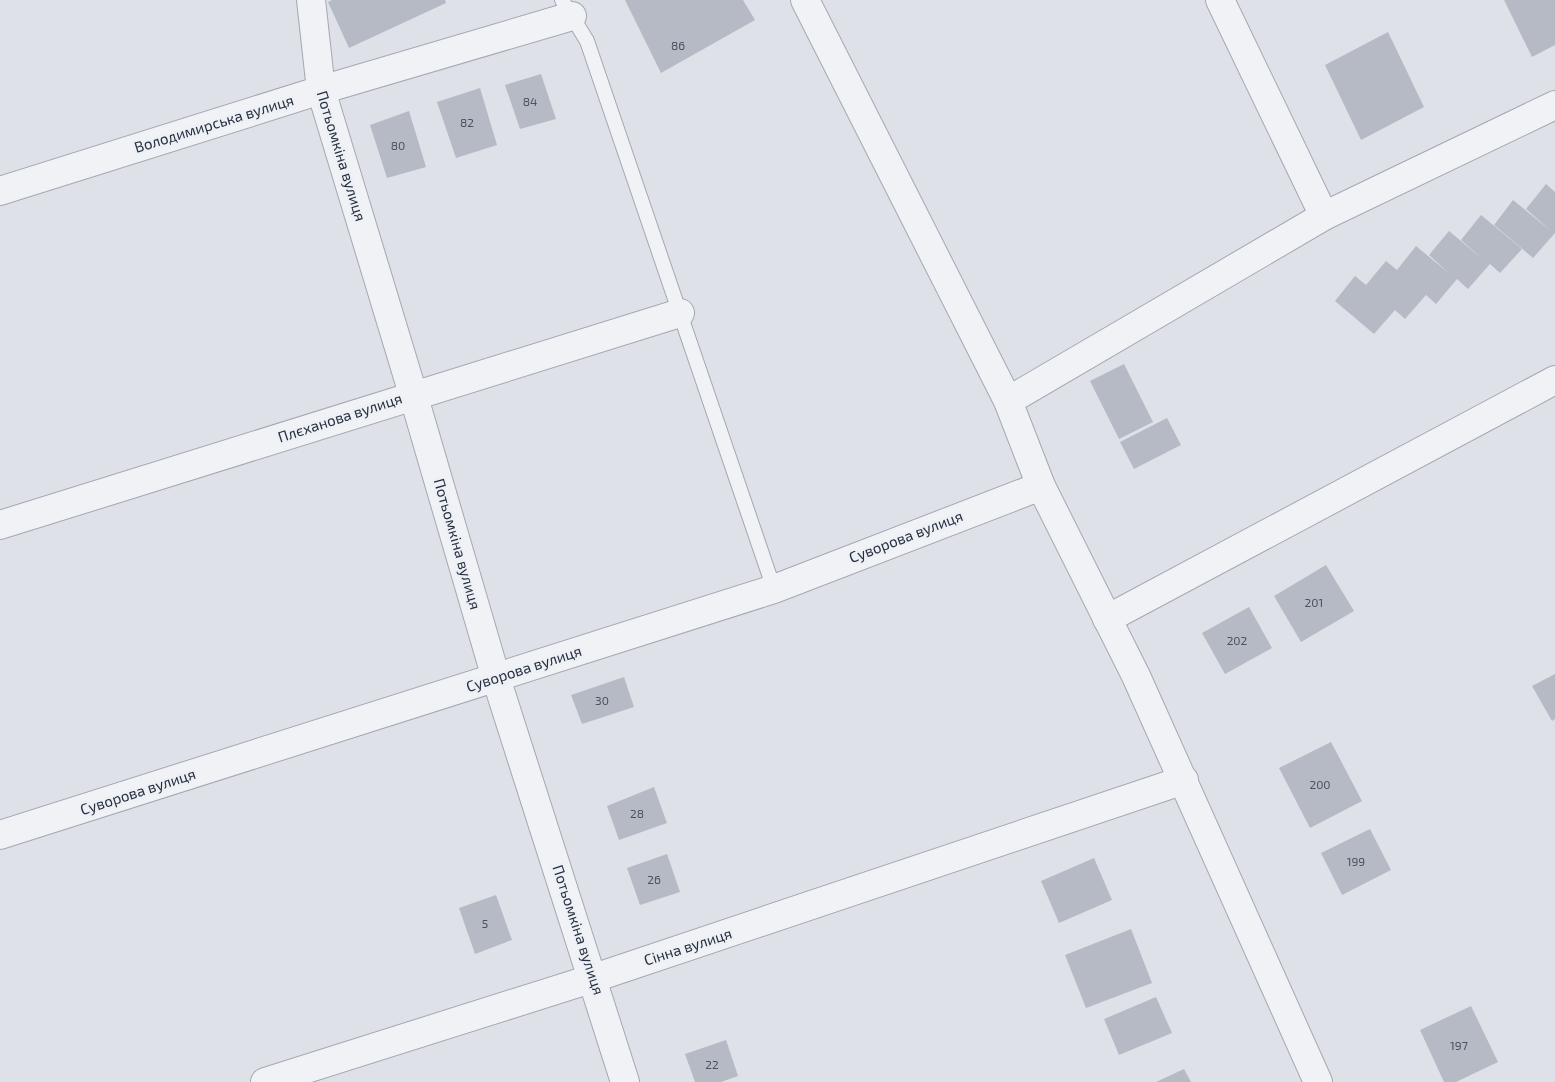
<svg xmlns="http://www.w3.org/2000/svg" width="1555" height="1082" font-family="'Exo 2',sans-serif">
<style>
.building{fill:#b5bac5}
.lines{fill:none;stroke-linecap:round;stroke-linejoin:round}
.lane-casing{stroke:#a3a8b2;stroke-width:16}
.street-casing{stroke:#a3a8b2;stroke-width:30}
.lane{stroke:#f0f2f6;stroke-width:14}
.street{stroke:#f0f2f6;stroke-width:28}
.labels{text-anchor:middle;stroke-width:5;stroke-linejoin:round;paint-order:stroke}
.number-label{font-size:12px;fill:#4a5160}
.street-label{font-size:15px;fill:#272e3f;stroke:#edf0f5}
</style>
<rect width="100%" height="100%" fill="#dee1e8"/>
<g class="building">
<path d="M332 0H445L446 3 349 48 328 2Z"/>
<path d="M625 0H743L755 20 661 73Z"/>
<path d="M1504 0H1555V45L1532 57Z"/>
<path d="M1388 32 1424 107 1361 140 1325 65Z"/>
<path d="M541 74 556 119 520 129 505 85Z"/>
<path d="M480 88 497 145 456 158 437 102Z"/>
<path d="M409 111 426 167 387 178 370 125Z"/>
<path d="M1546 184 1555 192V233L1533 258 1494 225 1513 200 1551 231 1526 209Z"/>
<path d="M1481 215 1522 249 1500 273 1490 264 1468 289 1457 279 1436 304 1426 295 1405 319 1395 310 1374 334 1335 301 1355 276 1366 285 1386 261 1397 270 1416 246 1450 274 1429 255 1449 231 1486 262 1461 240Z"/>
<path d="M1124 364 1153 422 1119 439 1090 381Z"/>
<path d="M1167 418 1181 445 1134 469 1120 442Z"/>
<path d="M1326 565 1354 611 1301 642 1274 596Z"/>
<path d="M1249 607 1272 648 1225 674 1202 633Z"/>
<path d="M1555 674V719L1552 721 1532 686Z"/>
<path d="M624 677 634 707 582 724 571 695Z"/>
<path d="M1331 742 1362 801 1310 828 1279 768Z"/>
<path d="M654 787 667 823 619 840 607 806Z"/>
<path d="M1370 829 1391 870 1342 895 1321 853Z"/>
<path d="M667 854 680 892 640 905 627 868Z"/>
<path d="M1094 858 1112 900 1059 923 1041 881Z"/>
<path d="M496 895 512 940 475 954 459 908Z"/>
<path d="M1131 929 1152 983 1086 1008 1065 955Z"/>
<path d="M1156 997 1172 1033 1119 1055 1104 1019Z"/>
<path d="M1471 1006 1498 1062 1456 1082H1444L1420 1030Z"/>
<path d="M726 1040 738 1076 721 1082H695L685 1054Z"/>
<path d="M1184 1069 1191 1082H1156Z"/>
</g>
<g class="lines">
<g class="lane-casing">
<path id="lane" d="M562 0 587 41 774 589"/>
</g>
<g class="street-casing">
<g id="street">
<path d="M311 0 321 90 413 394 496 678 625 1082"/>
<path d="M805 0 1008 401 1041 486 1136 676 1318 1082"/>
<path d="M1220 0 1324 216"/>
<path d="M0 191 321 90 572 16"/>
<path d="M1008 401 1324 216 1555 105"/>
<path d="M0 525 680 313"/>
<path d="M1107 619 1555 380"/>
<path d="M0 835 774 589 1041 486"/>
<path d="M265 1082 594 978 1184 780"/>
</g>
</g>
<use href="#lane" class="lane"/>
<use href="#street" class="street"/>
</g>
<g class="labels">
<g class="number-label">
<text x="678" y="50">86</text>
<text x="530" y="106">84</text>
<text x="467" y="127">82</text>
<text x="398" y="150">80</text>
<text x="1314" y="607">201</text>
<text x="1237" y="645">202</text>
<text x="602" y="705">30</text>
<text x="1320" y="789">200</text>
<text x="637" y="818">28</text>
<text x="1356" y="866">199</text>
<text x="654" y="884">26</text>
<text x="485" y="928">5</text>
<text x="1459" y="1050">197</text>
<text x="712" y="1069">22</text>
</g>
<g class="street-label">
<text transform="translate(214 124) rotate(-17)" y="5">Володимирська вулиця</text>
<text transform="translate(341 156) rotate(73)" y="5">Потьомкіна вулиця</text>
<text transform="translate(340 418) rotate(-18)" y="5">Плєханова вулиця</text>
<text transform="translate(906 537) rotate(-21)" y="5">Суворова вулиця</text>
<text transform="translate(457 544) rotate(74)" y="5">Потьомкіна вулиця</text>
<text transform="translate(524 669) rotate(-18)" y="5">Суворова вулиця</text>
<text transform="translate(138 792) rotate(-18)" y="5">Суворова вулиця</text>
<text transform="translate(578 930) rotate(72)" y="5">Потьомкіна вулиця</text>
<text transform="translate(688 947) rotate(-18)" y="5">Сінна вулиця</text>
</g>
</g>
</svg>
